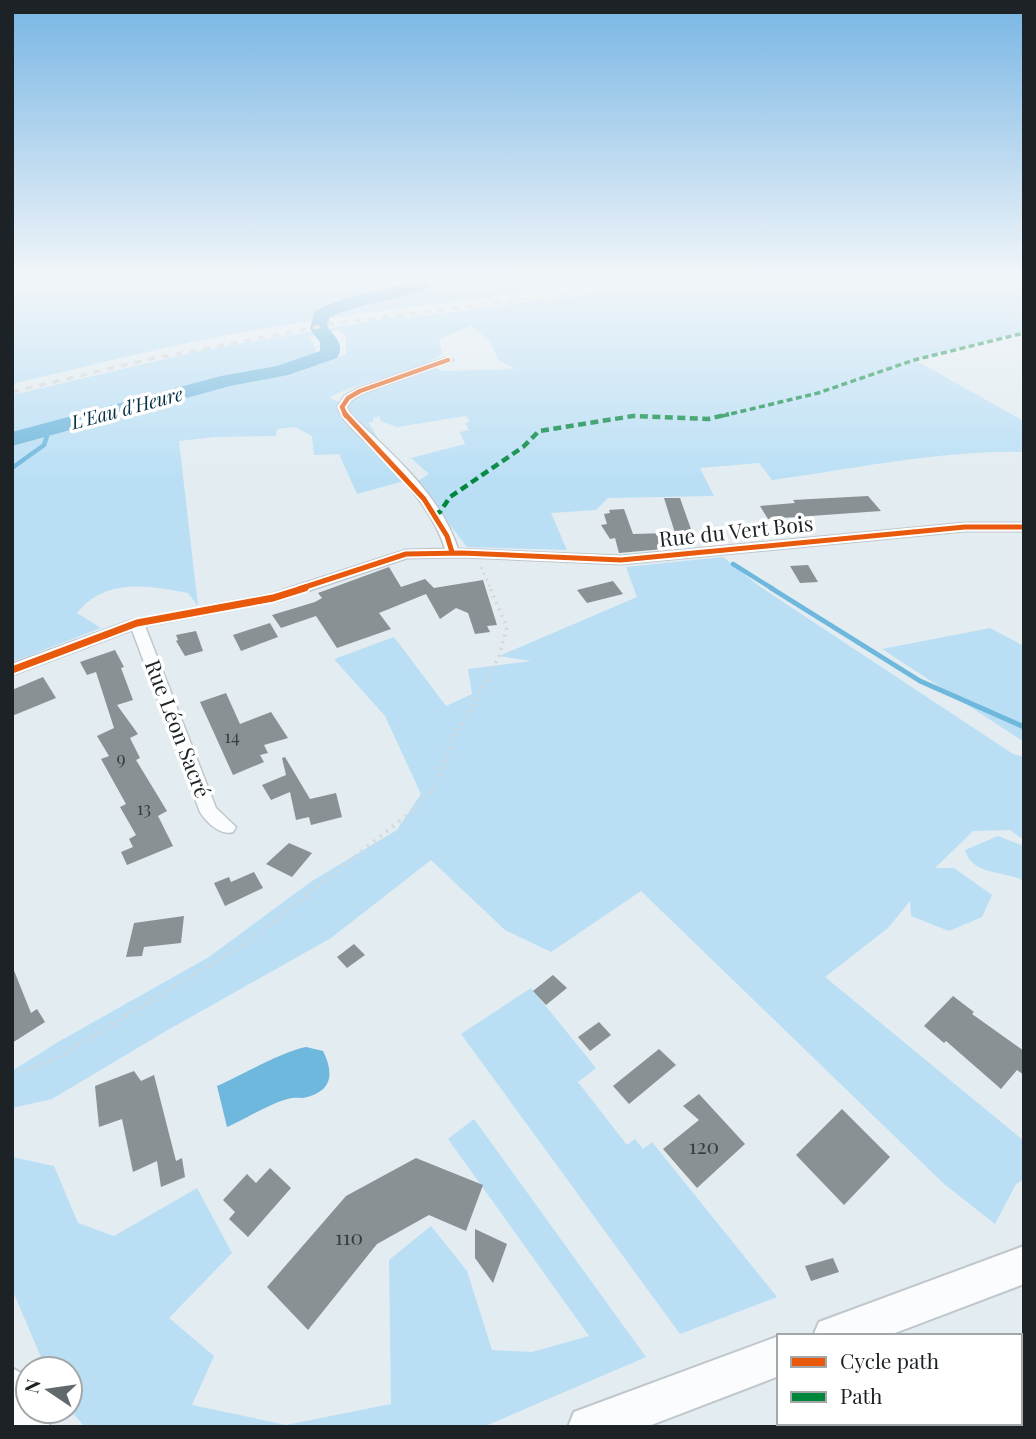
<svg xmlns="http://www.w3.org/2000/svg" width="1036" height="1439" font-family="'Playfair Display',serif">
<style>
.green{fill:#badff5;fill-rule:evenodd}
.water{fill:#6eb7dd}
.lines{fill:none;stroke-linecap:round;stroke-linejoin:round}
.stream-far1{stroke:#6eb7dd;stroke-width:4.5}
.stream{stroke:#6eb7dd;stroke-width:5}
.river{fill:#6eb7dd;fill-rule:evenodd}
.building{fill:#899195}
.minor-casing{stroke:#c0c7cc;stroke-width:3}
.primary-casing{stroke:#c0c7cc;stroke-width:4}
.path-far2{stroke:#d6d8da;stroke-width:2.5;stroke-dasharray:2 4.5;stroke-linecap:butt}
.path-far1{stroke:#d6d8da;stroke-width:3.5;stroke-dasharray:2 5;stroke-linecap:butt}
.path{stroke:#d6d8da;stroke-width:4.5;stroke-dasharray:2 6;stroke-linecap:butt}
.minor{fill:#fbfcfd;fill-rule:evenodd}
.primary{fill:#fbfcfd;fill-rule:evenodd}
.rail{stroke:#d3d6d8;stroke-width:3.5;stroke-dasharray:7 7;stroke-linecap:butt}
.quiet-far1{stroke:#00873e;stroke-width:3.5;stroke-dasharray:6 3.5;stroke-linecap:butt}
.quiet{stroke:#00873e;stroke-width:4.5;stroke-dasharray:8 4.5;stroke-linecap:butt}
.cycleway-far2-casing{stroke:#fff;stroke-width:7}
.cycleway-far1-casing{stroke:#fff;stroke-width:9}
.cycleway-casing{stroke:#fff;stroke-width:11}
.cycleway-far2{stroke:#e8590c;stroke-width:4.5}
.cycleway-far1{stroke:#e8590c;stroke-width:5}
.cycleway{stroke:#e8590c;stroke-width:7}
.labels{text-anchor:middle;stroke-width:7;stroke-linejoin:round;paint-order:stroke}
.number-label{font-size:18px;fill:#373e41}
.far-water-label{font-size:19px;font-style:italic;fill:#043046;stroke:#fff}
.street-label{font-size:21px;fill:#1c2225;stroke:#fff}
.near-number-label{font-size:21px;fill:#373e41}
</style>
<rect width="100%" height="100%" fill="#e2ecf1"/>
<g class="green">
<path d="M12 278H660C525 293 389 307 255 330 173 344 93 365 12 384Z"/>
<path d="M718 278H1024V331L915 360 1024 421V452C940 450 854 469 772 480L759 463 700 468 714 496 608 498 596 510 551 513 567 550 467 547 440 512 434 509 413 484 429 474 411 458 465 444 460 432 469 430 465 423 470 422 466 416 397 427 381 421 379 416 373 418V422H368L379 440 372 438 345 408 338 411 391 464 404 481 357 494 339 454 314 455 312 436 295 427 277 429 276 436 214 437 179 441 198 606 188 593C149 586 106 577 77 613L101 628 12 662V395L199 351 406 315 404 318ZM471 326 490 341 498 360 515 369 443 371 434 367 344 396 339 402 329 398C364 378 408 378 442 354L439 339ZM339 330 346 336V354L318 365 312 360 316 350 310 337Z"/>
<path d="M723 557 759 586 1013 754 1024 757V840L1010 830 973 831 935 868H954L992 895 982 917 949 931 911 916 910 901 888 928 825 977 1024 1141V1179L1016 1184 995 1224 944 1184 641 891 551 952 505 930 431 860 331 938 166 1031 52 1099 12 1108V1071L58 1042 209 957 312 881 397 830 421 794 385 716 334 659 394 637 446 706 472 694 468 669 531 661 499 656 637 597 626 567Z"/>
<path d="M990 628 1024 646V742L882 649Z"/>
<path d="M998 836 1024 846V881C1004 870 972 876 965 850Z"/>
<path d="M531 988 596 1068 578 1082 627 1145 635 1139 643 1149 652 1142 777 1297 680 1334 461 1034Z"/>
<path d="M474 1119 646 1357 483 1427H85L70 1410V1369H46L12 1289V1157L54 1166 78 1223 114 1236 197 1188 232 1253 169 1318 214 1356 192 1405 286 1425 391 1404 389 1260 431 1226 467 1271 492 1350 532 1352 589 1336 448 1139Z"/>
</g>
<path class="water" d="M306 1047 323 1051C333 1071 334 1090 307 1097 302 1099 297 1097 292 1098 276 1100 243 1120 227 1127L217 1086C242 1075 281 1052 306 1047Z"/>
<g class="lines">
<g class="stream-far1">
<path d="M12 468 44 445 47 436 41 431"/>
<path d="M733 564 773 589"/>
</g>
<path class="stream" d="M771 588 920 681 1024 727"/>
<path class="river" d="M418 278H439C421 300 358 301 329 318L328 328C336 337 345 346 337 358L288 375 230 386 12 446V432L221 376 277 366 320 351V342L310 329 314 312C346 293 385 294 418 278Z"/>
</g>
<g class="building">
<path d="M868 496 881 511 768 519 760 506 795 503 793 500Z"/>
<path d="M664 498H680L692 532 675 533Z"/>
<path d="M624 509 633 534 669 533 674 548 619 553 615 538 610 539 601 525 607 524 604 514 610 513 609 510Z"/>
<path d="M808 565 818 582 800 583 790 566Z"/>
<path d="M389 567 401 587 425 579 434 588 483 580 497 625 487 626 490 632 475 634 468 613 456 608 440 619 426 594 379 613 391 629 337 648 316 616 281 628 272 615 315 602 322 598 318 593Z"/>
<path d="M613 581 623 594 587 603 577 590Z"/>
<path d="M270 623 278 637 241 651 233 635Z"/>
<path d="M196 631 203 651 185 656 176 641 178 640 176 635Z"/>
<path d="M115 650 124 667 121 668 133 700 117 705 138 734 130 738 140 758 136 760 167 811 158 816 173 846 127 865 121 852 133 847 129 839 136 835 120 807 126 804 101 759 109 756 97 736 114 728 96 672 87 675 80 662Z"/>
<path d="M43 677 56 698 12 716V690Z"/>
<path d="M226 693 240 724 271 712 288 738 264 745 268 753 260 755 264 762 233 775 200 702Z"/>
<path d="M285 757 310 799 336 793 342 817 311 825 309 817 296 820 290 792 271 800 262 785 286 775 282 758Z"/>
<path d="M289 843 312 853 292 877 266 864Z"/>
<path d="M254 872 263 888 225 906 214 883 229 877 231 882Z"/>
<path d="M184 916 181 943 144 947 142 956 126 957 134 923Z"/>
<path d="M354 944 365 955 347 968 337 957Z"/>
<path d="M13 968 31 1013 37 1009 45 1022 12 1043Z"/>
<path d="M553 975 567 988 546 1005 533 991Z"/>
<path d="M953 996 974 1012 972 1014 1024 1051V1075L1017 1070 1001 1089 946 1041 944 1043 924 1026Z"/>
<path d="M599 1022 611 1035 590 1051 578 1037Z"/>
<path d="M659 1049 676 1065 629 1104 613 1086Z"/>
<path d="M134 1071 141 1081 154 1075 176 1161 182 1158 185 1177 161 1187 157 1161 133 1172 122 1119 99 1127 95 1086Z"/>
<path d="M699 1094 745 1144 697 1188 663 1149 699 1120 683 1106Z"/>
<path d="M842 1109 890 1157 844 1205 796 1155Z"/>
<path d="M416 1158 483 1185 466 1231 429 1215 377 1244 308 1330 267 1287 346 1196Z"/>
<path d="M270 1168 291 1188 248 1237 229 1219 235 1212 223 1200 247 1174 256 1183Z"/>
<path d="M475 1229 507 1244 493 1283 475 1258Z"/>
<path d="M833 1258 839 1272 811 1281 805 1266Z"/>
</g>
<g class="lines">
<g class="minor-casing">
<path id="minor" d="M445 358 453 360 364 393 352 400 347 407 351 415C391 453 441 495 458 549L621 556 965 523H1024V531H965L621 564 462 557 407 558 278 601 145 626 216 808 236 827 233 832C221 836 207 823 200 812L132 630 12 675V664L132 620 271 594 406 550 445 549C433 509 401 477 372 448 360 435 344 424 337 407L344 396 356 389Z"/>
</g>
<g class="primary-casing">
<g id="primary">
<path d="M1024 1246V1284L887 1336H813L819 1322Z"/>
<path d="M779 1336V1376L646 1427H568L574 1412Z"/>
<path d="M12 1368 28 1377V1411H44L50 1427H12Z"/>
</g>
</g>
<path class="path-far2" d="M481 567 491 589"/>
<path class="path-far1" d="M415 809 437 783 451 744 499 656 507 627 490 588"/>
<path class="path" d="M12 1074 55 1059 248 942 417 807"/>
<use href="#minor" class="minor"/>
<use href="#primary" class="primary"/>
<path class="rail" d="M12 392 150 359 344 322 697 278"/>
<path class="quiet-far1" d="M722 416 818 393 914 360 1024 333"/>
<path class="quiet" d="M434 514 440 512 450 497 523 447 539 431 633 416 708 419 729 414"/>
<g class="cycleway-far2-casing">
<path id="cycleway-far2" d="M346 416 342 407 348 398 360 391 448 360"/>
</g>
<g class="cycleway-far1-casing">
<g id="cycleway-far1">
<path d="M345 414 424 499 447 536 452 552"/>
<path d="M299 589 406 554 462 553 621 560 965 527H1024"/>
</g>
</g>
<g class="cycleway-casing">
<path id="cycleway" d="M12 670 137 623 273 598 305 588"/>
</g>
<use href="#cycleway-far2" class="cycleway-far2"/>
<use href="#cycleway-far1" class="cycleway-far1"/>
<use href="#cycleway" class="cycleway"/>
</g>
<linearGradient id="sky" x2="0" y2="1"><stop stop-color="#77b5e4"/><stop offset="0.58" stop-color="#f2f6f9"/><stop offset="1" stop-color="#f2f6f9" stop-opacity="0"/></linearGradient>
<rect width="1036" height="479" fill="url(#sky)"/>
<g class="labels">
<g class="number-label">
<text x="232" y="743">14</text>
<text x="121" y="765">9</text>
<text x="144" y="815">13</text>
</g>
<g class="far-water-label">
<text transform="translate(127 408) rotate(-15)" y="7">L'Eau d'Heure</text>
</g>
<g class="street-label">
<text transform="translate(736 532) rotate(-6)" y="7">Rue du Vert Bois</text>
<text transform="translate(177 729) rotate(69)" y="7">Rue Léon Sacré</text>
</g>
<g class="near-number-label">
<text x="704" y="1154">120</text>
<text x="349" y="1245">110</text>
</g>
</g>
<rect width="1036" height="1439" fill="none" stroke="#1c2225" stroke-width="28"/>
<rect x="777" y="1334" width="245" height="91" fill="#ffffff" stroke="#a4a7a8" stroke-width="2"/>
<rect x="791" y="1357" width="35" height="10" fill="#e8590c" stroke="#a4a7a8" stroke-width="2"/>
<text x="840" y="1369" font-size="21" fill="#1c2225">Cycle path</text>
<rect x="791" y="1392" width="35" height="10" fill="#00873e" stroke="#a4a7a8" stroke-width="2"/>
<text x="840" y="1404" font-size="21" fill="#1c2225">Path</text>
<g transform="translate(49 1390) rotate(283)"><circle r="33" fill="#ffffff" stroke="#a4a7a8" stroke-width="2"/>
<path d="M0-5L12 26L0 18L-12 26Z" fill="#61696c"/>
<text y="-10" font-size="19" font-weight="bold" text-anchor="middle" fill="#1c2225">N</text>
</g>
</svg>
